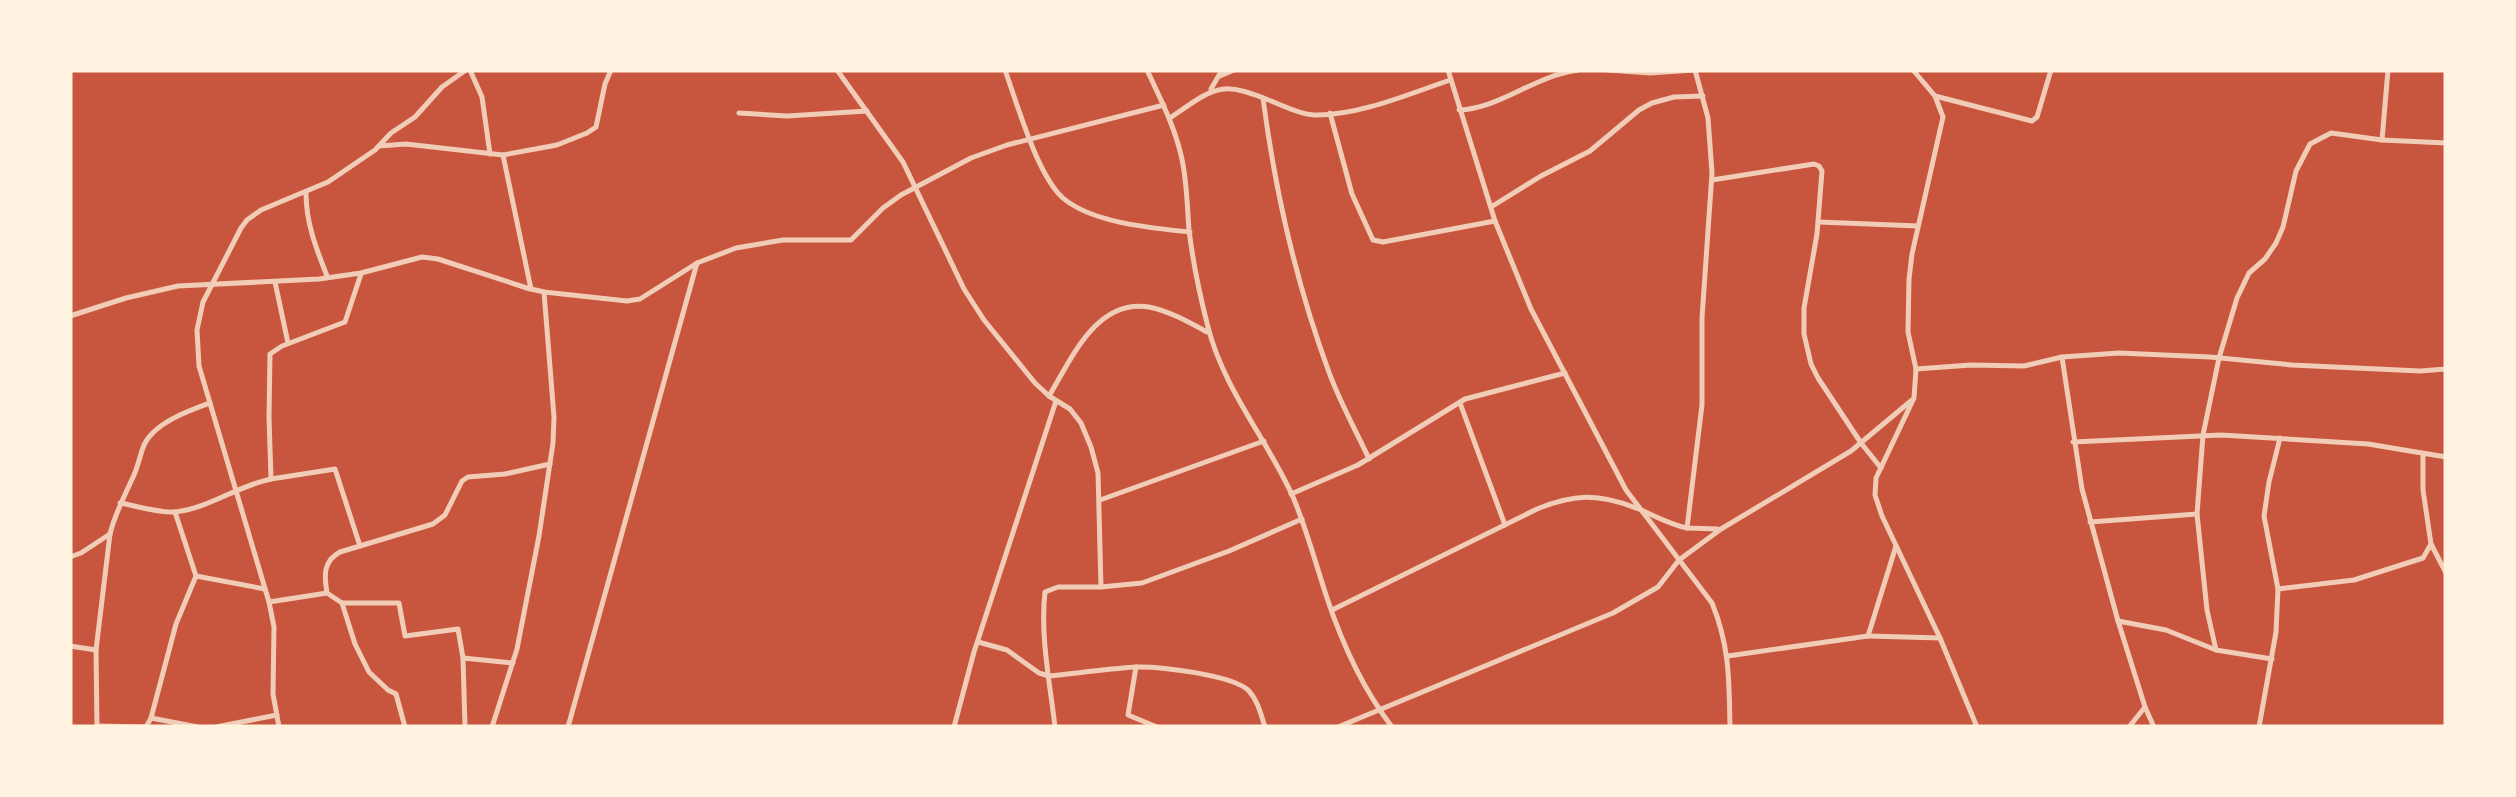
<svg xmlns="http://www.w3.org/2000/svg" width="2516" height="797" font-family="'DejaVu Sans',sans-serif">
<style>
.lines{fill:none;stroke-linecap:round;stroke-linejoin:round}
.minor{stroke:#f1ccb7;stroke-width:5}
</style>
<rect width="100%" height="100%" fill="#c8553d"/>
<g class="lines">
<g class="minor">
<path d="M470 70 482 97 490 154"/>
<path d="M837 70 903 162 964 289 984 320 1035 383 1049 396 1070 409 1081 423 1091 447 1098 473 1101 587"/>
<path d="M1005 70C1017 103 1037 175 1063 198 1092 223 1152 228 1190 232"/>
<path d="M1147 70C1160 98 1174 125 1181 155 1187 179 1187 205 1189 230 1193 263 1200 296 1208 327 1224 390 1267 439 1293 497 1307 530 1316 565 1327 598 1342 643 1363 689 1392 727"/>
<path d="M1448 70 1495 221 1531 309 1626 490 1712 603C1730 647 1729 681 1730 727"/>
<path d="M1608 70 1650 73 1694 70"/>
<path d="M1695 70 1708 118 1712 173 1702 318V405L1687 528 1718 529"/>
<path d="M1913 70 1935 96 1943 117 1912 254 1909 279 1908 332 1916 369 1914 398 1876 478 1875 495 1882 516 1940 638 1977 727"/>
<path d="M1220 76 1234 70"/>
<path d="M1211 89 1222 70"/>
<path d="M1935 96 2032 121 2037 117 2051 70"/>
<path d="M1263 98C1275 191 1297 286 1330 375 1341 404 1356 431 1369 459"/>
<path d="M1459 110C1501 108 1534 76 1578 70"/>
<path d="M739 113 787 116 867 111"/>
<path d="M1330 113 1352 194 1373 240 1383 242 1495 221"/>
<path d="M1170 118C1218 85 1220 80 1276 103 1288 108 1300 114 1314 115 1358 116 1409 94 1450 80"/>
<path d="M2382 140 2388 70"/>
<path d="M379 146 406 144 503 155 557 145 587 133 596 127 605 84 611 70"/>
<path d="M1712 180 1814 164 1819 166 1822 171 1817 234 1804 308V334L1811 364 1818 378 1861 443 1881 468"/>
<path d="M306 193C306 223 316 248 327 276"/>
<path d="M1491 207 1541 176 1590 151 1639 110 1652 103 1674 97 1703 96"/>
<path d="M1819 222 1918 226"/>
<path d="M275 282 288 343"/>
<path d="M544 292 627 301 640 299 697 263 736 248 783 240H851L883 208 901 195 971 158 1007 145 1164 105"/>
<path d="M70 316 126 298 178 286 319 279 361 273 422 257 438 259 530 289"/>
<path d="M2062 357 2082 489 2118 621"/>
<path d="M1916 369 1971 365 2024 366 2062 357 2119 353 2210 357 2292 365 2420 371 2446 369"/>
<path d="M1049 396C1071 360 1096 298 1149 307 1169 311 1189 322 1207 332"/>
<path d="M1460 403 1505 525"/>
<path d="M2073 442 2221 435 2368 444 2446 457"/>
<path d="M2423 454V490L2431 544 2446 573"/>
<path d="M271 479 335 469 360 546"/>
<path d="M1291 494 1358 465 1465 399 1565 373"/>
<path d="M1100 500 1264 441"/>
<path d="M120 503C137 506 157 513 175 512 210 508 237 486 271 479L269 417 270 354 282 346 345 322 361 274"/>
<path d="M2090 522 2197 514"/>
<path d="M70 557 81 553 110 534"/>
<path d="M196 576 265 589"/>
<path d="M2278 589 2354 580 2423 558 2431 544"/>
<path d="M269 602 327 593"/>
<path d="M343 603H399L405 636 458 629 463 658 465 727"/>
<path d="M1332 610 1537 509C1574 494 1598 493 1636 508 1654 515 1668 524 1687 528"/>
<path d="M1868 636 1940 638"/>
<path d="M978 642 1007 650 1039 673 1049 676C1078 673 1107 669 1135 667 1158 666 1234 675 1249 691 1258 701 1261 715 1265 727"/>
<path d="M70 646 96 650"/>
<path d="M1728 656 1868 636 1896 546"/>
<path d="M463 658 513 663"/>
<path d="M2272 659 2216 650 2207 610 2197 514 2203 435 2219 358 2237 298 2249 273 2265 259 2276 243 2283 227 2296 171 2310 144 2331 133 2382 140 2446 143"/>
<path d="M1136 667 1128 715 1157 727"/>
<path d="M151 718 176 624 196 576 175 512"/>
<path d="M97 726 146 727 151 718 198 727"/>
<path d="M97 727 96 650 110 534C115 513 125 495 134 475 138 466 140 455 144 445 154 423 188 411 210 403"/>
<path d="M216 727 277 715"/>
<path d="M279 727 273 694 274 627 269 602 199 366 197 330 203 302 241 228 247 220 261 210 328 182 375 150 391 133 415 117 442 87 466 70"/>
<path d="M405 727 396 694 388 690 369 672 355 644 342 603 327 593C324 576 323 561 340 552L433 524 445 515 462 481 468 477 505 474 550 464"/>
<path d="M492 727 517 649 539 536 553 443 554 417 544 292 531 289 503 155"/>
<path d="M568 727 697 263"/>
<path d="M954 727 974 652 1056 401"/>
<path d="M1055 727C1050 683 1040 636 1045 592L1058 587H1101L1142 583 1229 551 1302 519"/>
<path d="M1338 727 1613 613 1658 587 1679 560 1721 529 1851 451 1912 400"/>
<path d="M2129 727 2145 707"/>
<path d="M2154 727 2145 707 2118 621 2166 630 2216 650"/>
<path d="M2259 727 2276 632 2278 589 2264 516 2269 482 2280 438"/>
</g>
</g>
<rect width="2516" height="797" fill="none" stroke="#fff3e0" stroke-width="145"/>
</svg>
